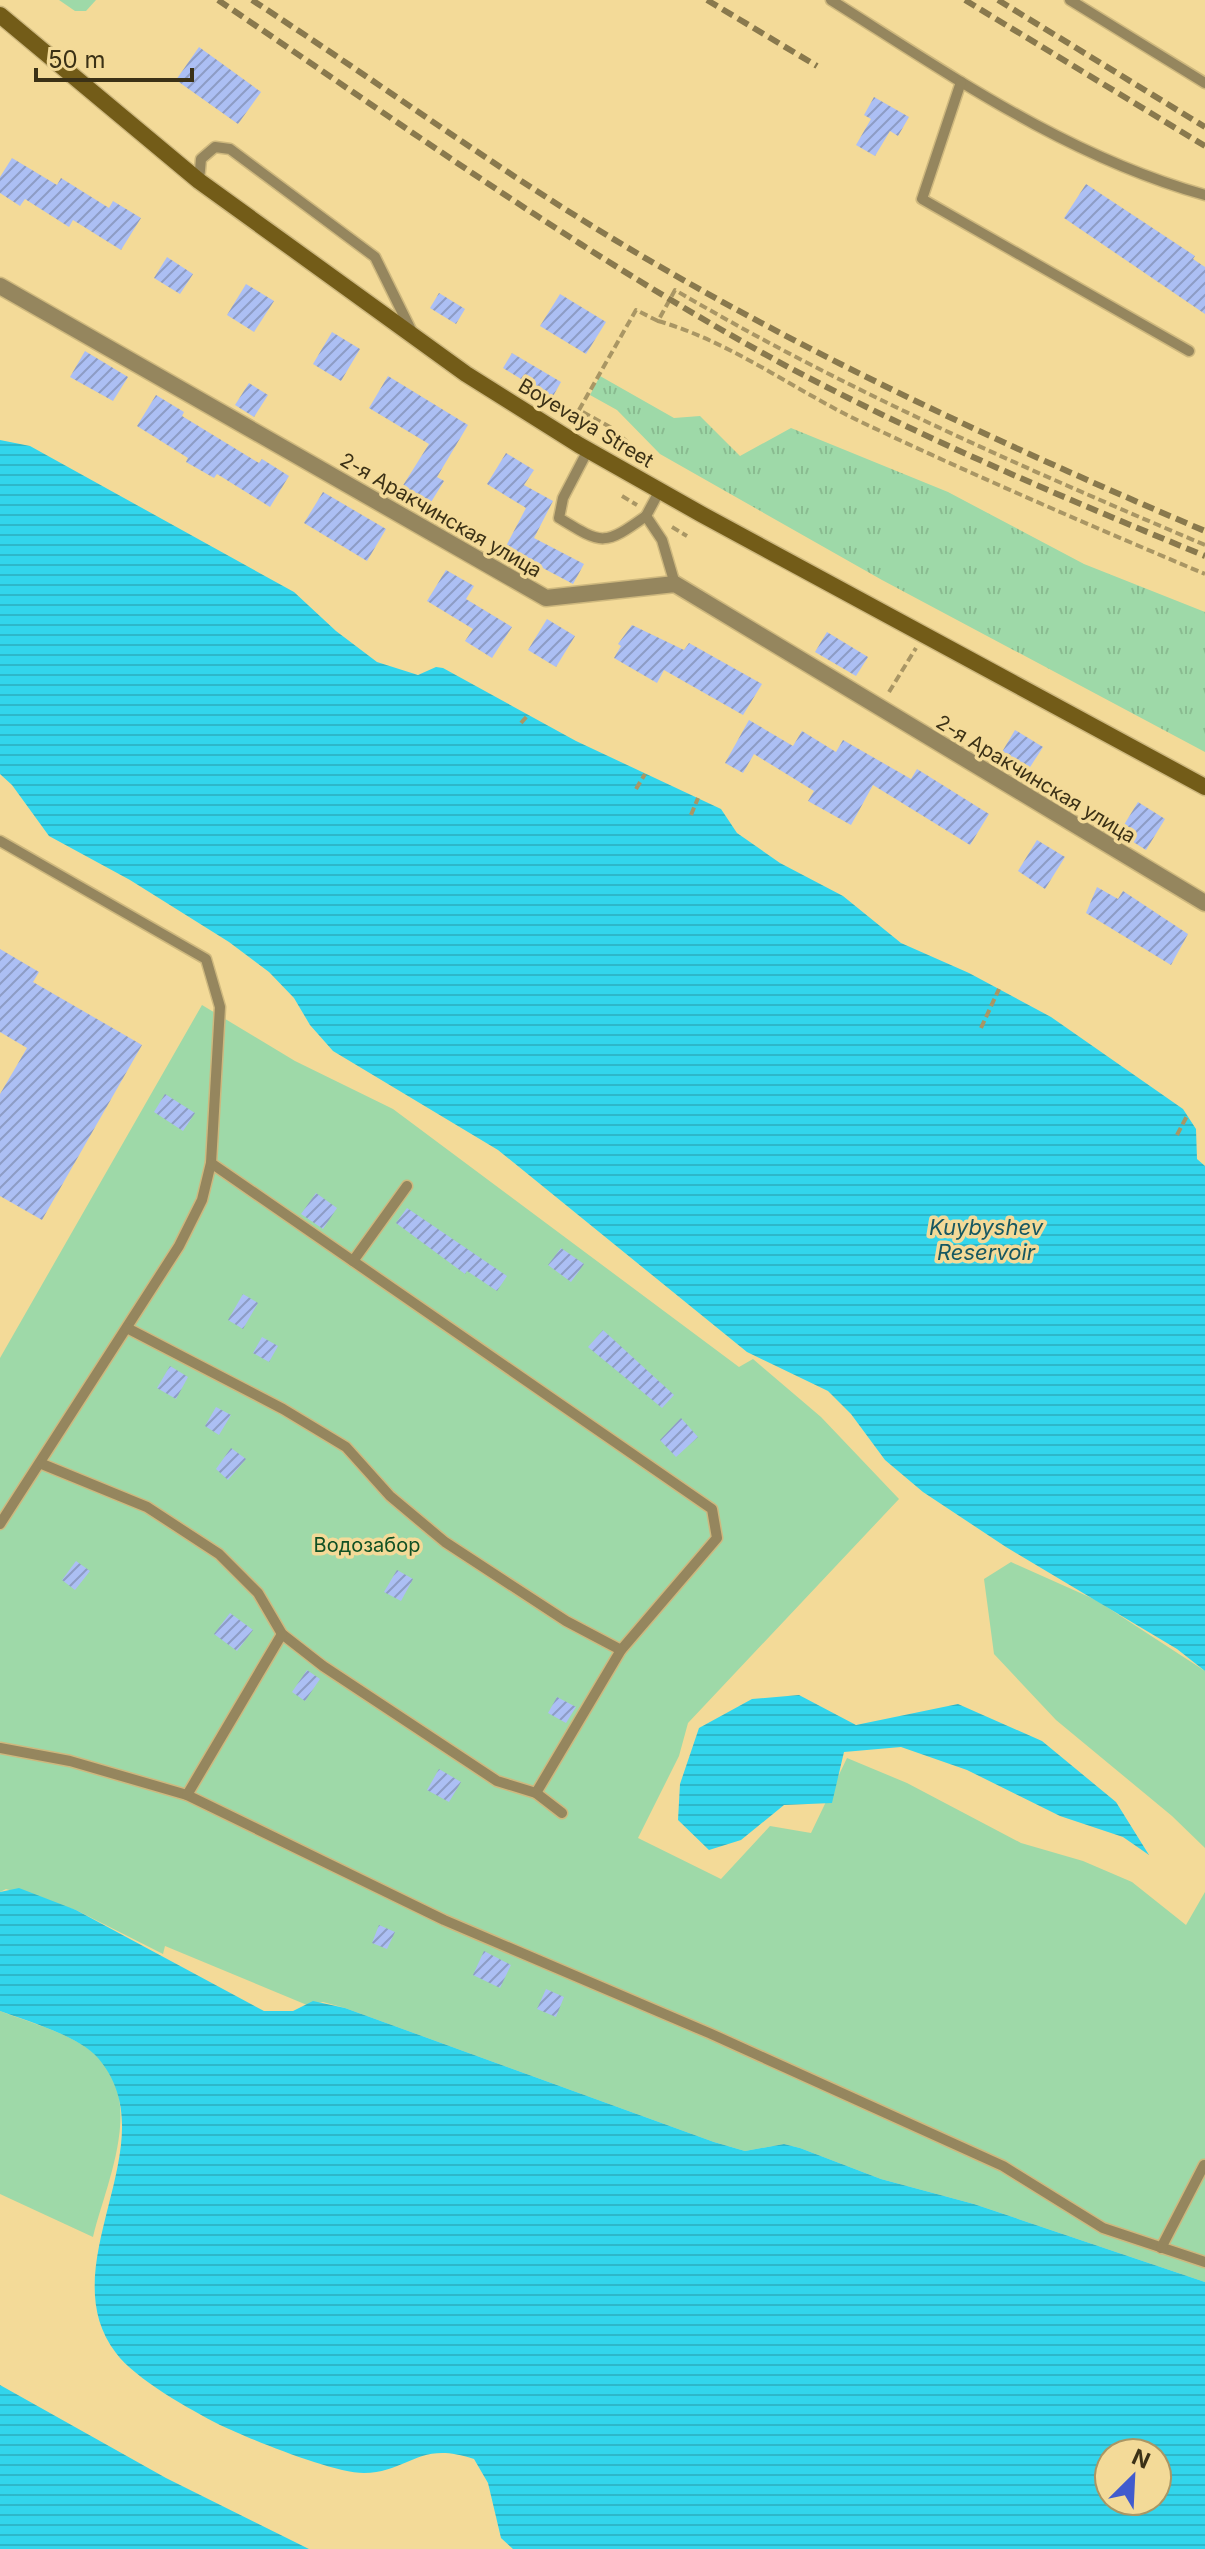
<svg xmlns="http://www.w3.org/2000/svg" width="1205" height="2549" font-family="Inter,sans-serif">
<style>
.grass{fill:url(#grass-tufts)}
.forest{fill:url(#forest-firs)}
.garden{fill:#9ed9a8}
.water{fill:url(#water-rules);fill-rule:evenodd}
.building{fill:url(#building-hatch)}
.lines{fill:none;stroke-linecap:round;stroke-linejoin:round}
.lane-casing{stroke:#ceb87e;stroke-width:13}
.street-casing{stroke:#ceb87e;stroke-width:19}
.secondary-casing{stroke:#ceb87e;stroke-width:19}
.path{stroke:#a99664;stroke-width:4;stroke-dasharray:8 4;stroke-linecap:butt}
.lane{stroke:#95865e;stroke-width:10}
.street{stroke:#95865e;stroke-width:16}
.secondary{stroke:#735c18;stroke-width:16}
.rail{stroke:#89794d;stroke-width:6;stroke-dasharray:12 6;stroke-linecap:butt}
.labels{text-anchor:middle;stroke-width:7;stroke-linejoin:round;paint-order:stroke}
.street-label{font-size:20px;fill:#3b3116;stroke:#f3da98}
.park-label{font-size:20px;fill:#105024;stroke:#f3da98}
.water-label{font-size:22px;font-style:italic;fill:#185861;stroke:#f3da98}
</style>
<defs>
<pattern id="grass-tufts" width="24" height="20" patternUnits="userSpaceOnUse" patternTransform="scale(2)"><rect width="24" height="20" fill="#9ed9a8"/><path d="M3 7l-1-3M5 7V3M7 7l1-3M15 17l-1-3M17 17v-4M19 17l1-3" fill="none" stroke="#89bb90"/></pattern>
<pattern id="forest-firs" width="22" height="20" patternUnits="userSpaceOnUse" patternTransform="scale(2)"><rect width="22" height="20" fill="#9ed9a8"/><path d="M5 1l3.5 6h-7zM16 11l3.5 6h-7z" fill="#89bb90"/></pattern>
<pattern id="water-rules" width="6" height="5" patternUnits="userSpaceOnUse" patternTransform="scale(2)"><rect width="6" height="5" fill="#32d5ec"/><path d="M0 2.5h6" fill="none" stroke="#2db7ca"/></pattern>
<pattern id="building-hatch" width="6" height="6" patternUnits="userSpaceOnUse" patternTransform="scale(2)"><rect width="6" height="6" fill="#acbff4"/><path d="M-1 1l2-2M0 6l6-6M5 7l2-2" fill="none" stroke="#8d9cc5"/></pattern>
</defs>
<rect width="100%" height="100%" fill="#f3da98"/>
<path class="grass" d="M600 376 674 418 700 416 740 456 791 428 948 492 1084 564 1205 612V752L882 580 660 454 617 410 590 395Z"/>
<path class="forest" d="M59 0H96L86 11H75Z"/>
<g class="garden">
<path d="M202 1005 295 1061 393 1109 739 1367 753 1359 821 1417 899 1499 688 1723 679 1756 638 1838 721 1879 770 1826 811 1833 847 1758 907 1783 1021 1843 1083 1861 1132 1882 1186 1925 1205 1892V2282L974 2204 881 2179 800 2148 784 2144 745 2151 714 2142 345 2008 323 2002 307 2005 165 1946 163 1954 76 1910 6 1889 0 1892V1358Z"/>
<path d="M1011 1562 1096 1600 1205 1671V1848L1172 1816 1056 1720 994 1654 984 1579Z"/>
<path d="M0 2011C30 2023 71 2033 96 2055 146 2100 106 2183 93 2237L0 2194Z"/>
</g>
<g class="water">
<path d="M0 440 30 446 294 592 336 631 377 662 418 675 436 667 443 668 576 741 721 809 737 833 780 863 843 896 901 943 969 973 1051 1017 1183 1109 1196 1129 1197 1159 1205 1166V1671L1177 1649 1006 1547 923 1492 885 1460 851 1414 828 1391 747 1352 498 1150 333 1051 310 1025 294 998 269 972 229 942 130 880 49 836 12 785 0 774Z"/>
<path d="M799 1695 856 1725 958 1704 1042 1741 1116 1802 1149 1855 1123 1837 1060 1816 967 1770 901 1747 844 1752 832 1803 784 1805 741 1840 709 1850 678 1820 680 1784 699 1728 752 1699Z"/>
<path d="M19 1888 76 1910 264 2011H293L313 2001 345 2008 714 2142 745 2151 784 2144 800 2148 881 2179 974 2204 1205 2282V2549H513L501 2538 488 2483 474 2459C418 2440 410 2472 364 2473 332 2473 250 2439 220 2425 191 2410 135 2379 116 2353 48 2265 171 2143 98 2058 79 2036 27 2021 0 2011V1892ZM1109 2453H1157V2501H1109Z"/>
<path d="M0 2385 166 2478 309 2549H0Z"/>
</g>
<g class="building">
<path d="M199 47 261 92 238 124 176 80Z"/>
<path d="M874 97 909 117 898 136 890 131 875 156 856 145 871 119 864 115Z"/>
<path d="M12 158 57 185 61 178 109 208 113 201 141 218 121 250 73 220 69 227 25 199 20 206 0 193V177Z"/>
<path d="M1086 184 1195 256 1193 259 1205 267V314L1064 218Z"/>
<path d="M167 257 193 274 180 294 154 278Z"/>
<path d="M246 284 274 301 254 332 227 315Z"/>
<path d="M439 293 465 309 456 324 430 308Z"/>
<path d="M560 294 606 322 586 354 540 326Z"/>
<path d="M332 332 360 349 341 381 313 364Z"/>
<path d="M85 351 128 377 113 401 70 377Z"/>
<path d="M512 353 561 382 552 398 503 368Z"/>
<path d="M388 376 468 425 437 477 444 481 425 512 397 495 429 444 369 408Z"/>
<path d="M249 383 268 395 254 417 235 405Z"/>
<path d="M156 395 184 412 182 416 259 463 262 459 289 476 270 507 217 474 214 478 186 462 188 458 137 426Z"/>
<path d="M506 453 534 470 524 485 553 501 534 538 584 564 573 584 505 548 526 508 487 484Z"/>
<path d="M323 492 386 529 367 561 304 523Z"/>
<path d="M446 570 474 586 466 599 512 627 492 658 465 641 473 629 427 601Z"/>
<path d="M547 619 575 636 556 667 528 650Z"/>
<path d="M632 625 684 650 689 643 762 684 743 715 664 670 657 683 614 658 621 646 618 644Z"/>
<path d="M827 632 868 657 856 676 815 652Z"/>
<path d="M749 720 793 746 802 731 836 752 843 740 911 779 917 769 989 814 970 845 873 785 851 825 808 801 814 791 754 754 743 773 725 763Z"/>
<path d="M1015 730 1043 747 1023 778 996 762Z"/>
<path d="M1138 802 1165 819 1146 850 1119 833Z"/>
<path d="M1037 840 1065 857 1045 889 1018 871Z"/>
<path d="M1097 887 1118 899 1123 891 1188 934 1171 965 1086 913Z"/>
<path d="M0 949 39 972 33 982 142 1045 42 1220 0 1196V1094L27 1048 0 1032Z"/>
<path d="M165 1094 195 1113 183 1131 154 1112Z"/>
<path d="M316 1193 337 1208 323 1229 301 1214Z"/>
<path d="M407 1208 507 1276 497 1291 467 1271 465 1274 396 1223Z"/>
<path d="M561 1248 584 1264 571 1282 548 1265Z"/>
<path d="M243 1294 258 1303 243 1329 228 1320Z"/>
<path d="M603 1330 674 1395 662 1408 588 1347Z"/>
<path d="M262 1337 278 1346 269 1362 253 1353Z"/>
<path d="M170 1366 188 1377 176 1399 157 1388Z"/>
<path d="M216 1407 231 1415 219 1435 205 1426Z"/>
<path d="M681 1418 698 1437 676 1457 660 1440Z"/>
<path d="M231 1448 246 1459 228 1480 216 1469Z"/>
<path d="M76 1561 90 1571 75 1590 62 1580Z"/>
<path d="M397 1570 413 1579 401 1601 384 1592Z"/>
<path d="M230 1613 253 1630 237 1651 214 1634Z"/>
<path d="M307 1670 320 1679 305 1701 292 1692Z"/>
<path d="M557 1697 576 1707 566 1723 548 1713Z"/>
<path d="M439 1769 461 1782 449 1802 427 1790Z"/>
<path d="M379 1925 395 1932 387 1949 372 1943Z"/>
<path d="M484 1951 511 1965 500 1988 473 1975Z"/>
<path d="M546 1989 564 1997 556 2017 537 2009Z"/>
</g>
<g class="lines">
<g class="lane-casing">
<g id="lane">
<path d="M831 0C952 76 1066 156 1205 195"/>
<path d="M1070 0 1205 83"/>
<path d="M961 82 922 199 1189 351"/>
<path d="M199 181 201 159 215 147 230 149 375 257 412 332"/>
<path d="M588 450 563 498 559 518C603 545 604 546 646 516"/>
<path d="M660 490 646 516 662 540 675 584"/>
<path d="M0 841 206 959 220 1007 211 1163 202 1200 179 1246 0 1524"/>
<path d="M211 1163 712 1509 717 1538 621 1650 536 1793"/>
<path d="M353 1261 407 1186"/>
<path d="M127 1328 283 1409 346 1447 390 1496 445 1542 566 1621 621 1650"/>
<path d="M42 1464 147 1507 219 1554 258 1593 282 1634 323 1666 497 1781 536 1793 562 1813"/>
<path d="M0 1748 70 1761 187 1795 444 1920 709 2033 1003 2166 1103 2228 1205 2262"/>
<path d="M187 1795 282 1634"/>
<path d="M1161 2248 1204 2165"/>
</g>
</g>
<g class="street-casing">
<path id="street" d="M0 286 546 598 675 584 1205 903"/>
</g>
<g class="secondary-casing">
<path id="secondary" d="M0 15 199 181 466 374 579 445 701 514 1205 787"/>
</g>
<g class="path">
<path d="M658 321C729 341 793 389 859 421 973 475 1089 525 1205 574"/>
<path d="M647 459 610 427 579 410 636 310 658 321 675 290C845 390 1024 468 1205 545"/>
<path d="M622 496 637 505"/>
<path d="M672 527 687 536"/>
<path d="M889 692 916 648"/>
<path d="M521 723 528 715"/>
<path d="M636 789 645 774"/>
<path d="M691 815 698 798"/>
<path d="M981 1028 999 989"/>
<path d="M1177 1135 1188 1114"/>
</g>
<use href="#lane" class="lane"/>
<use href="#street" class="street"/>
<use href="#secondary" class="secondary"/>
<g class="rail">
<path d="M218 0C406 127 591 261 792 369 926 440 1065 498 1205 556"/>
<path d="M252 0C372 78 488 163 610 237 800 352 1001 444 1205 531"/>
<path d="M707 0 817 66"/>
<path d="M965 0 1205 146"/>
<path d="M998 0 1205 127"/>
</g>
</g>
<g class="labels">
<g class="street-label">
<text transform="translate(586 423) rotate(31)" y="7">Boyevaya Street</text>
<text transform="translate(441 515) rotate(30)" y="7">2-я Аракчинская улица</text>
<text transform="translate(1036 779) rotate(31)" y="7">2-я Аракчинская улица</text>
</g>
<g class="park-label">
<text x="367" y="1552">Водозабор</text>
</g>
<g class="water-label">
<text x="986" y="1235">Kuybyshev<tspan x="986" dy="25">Reservoir</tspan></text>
</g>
</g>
<g transform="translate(1133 2477) rotate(24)"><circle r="38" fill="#f3da98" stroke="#a99664" stroke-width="2"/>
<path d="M0-6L14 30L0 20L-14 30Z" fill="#415bce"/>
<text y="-12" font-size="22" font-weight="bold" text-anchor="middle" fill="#3b3116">N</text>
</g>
<path d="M36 68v12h156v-12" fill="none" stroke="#3b3116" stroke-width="4"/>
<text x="48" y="68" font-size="24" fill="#3b3116" stroke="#f3da98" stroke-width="6" paint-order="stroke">50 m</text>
</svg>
